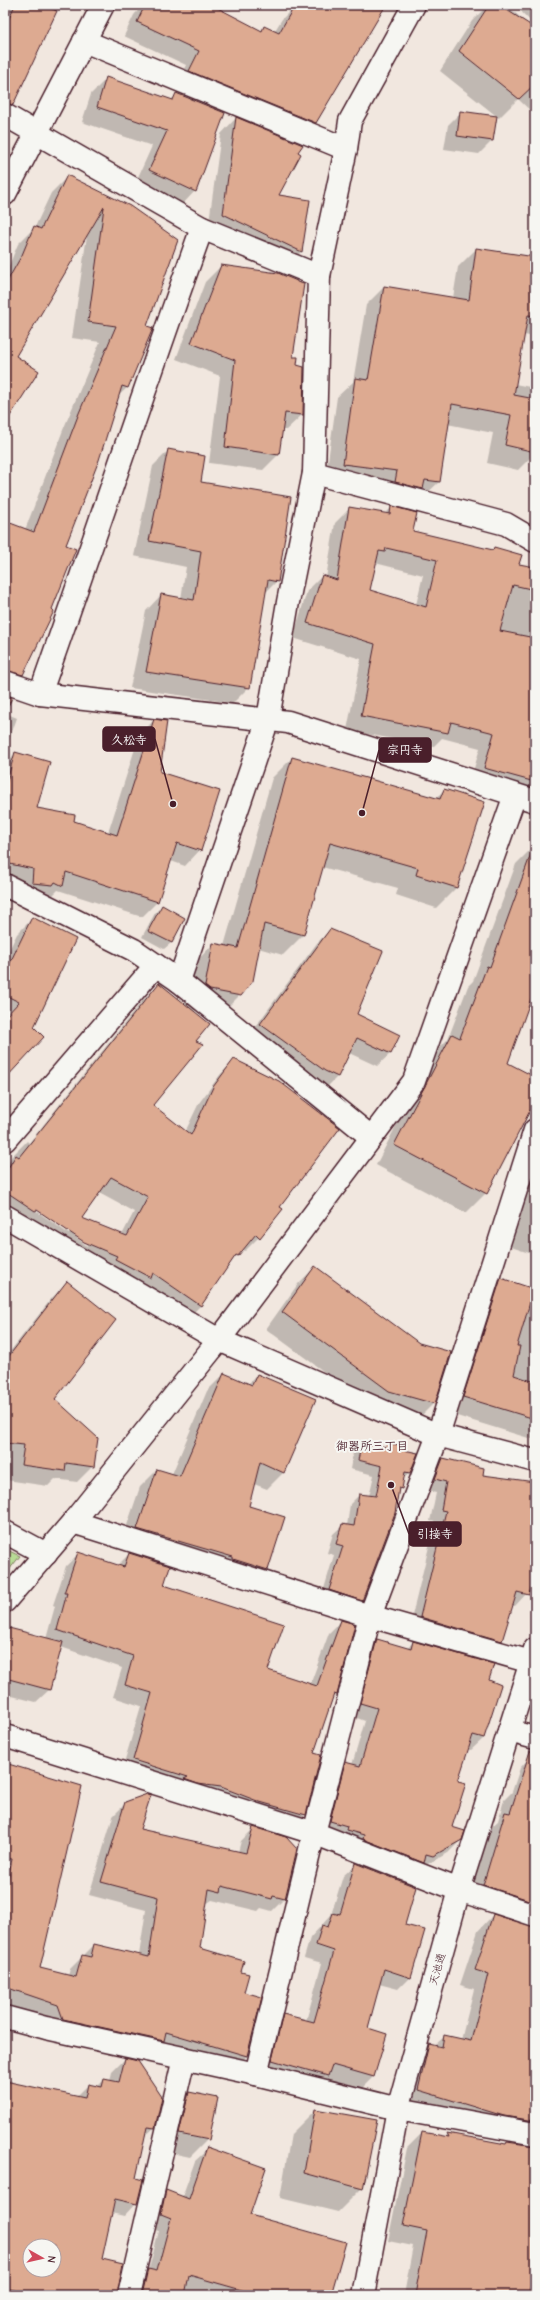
<svg xmlns="http://www.w3.org/2000/svg" width="540" height="2300" font-family="'Comic Neue','Klee One',sans-serif">
<style>
.green{fill:#b8db95;stroke:#817d60}
.shadow{fill:#0003;fill-rule:evenodd}
.building{fill:#ddaa91;stroke:#4a1f2b;fill-rule:evenodd}
.lines{fill:none;stroke-linecap:round;stroke-linejoin:round}
.street-casing{stroke:#4a1f2b;stroke-width:25}
.secondary-casing{stroke:#4a1f2b;stroke-width:25}
.street{stroke:#f6f6f2;stroke-width:22}
.secondary{stroke:#f6f6f2;stroke-width:22}
.labels{text-anchor:middle;stroke-width:4;stroke-linejoin:round;paint-order:stroke}
.street-label{font-size:11px;fill:#4a1f2b;stroke:#f6f6f2}
.neighbourhood-label{font-size:12px;font-weight:bold;fill:#4a1f2b;stroke:#f6f6f2}
.leader{fill:none;stroke:#4a1f2b;stroke-width:1.5}
.callout-dot{fill:#4a1f2b;stroke:#f6f6f2;stroke-width:1.5}
.callout{fill:#4a1f2b;stroke:#4a1f2b;stroke-width:1.5}
.callout-label{font-size:12px;text-anchor:middle;font-weight:bold;fill:#fff}
</style>
<rect width="100%" height="100%" fill="#f1e7df"/>
<filter id="ink" filterUnits="userSpaceOnUse"><feTurbulence type="fractalNoise" baseFrequency=".025" numOctaves="2"/><feDisplacementMap in="SourceGraphic" scale="8" xChannelSelector="R" yChannelSelector="G"/><feConvolveMatrix kernelMatrix="1 2 1 2 8 2 1 2 1" color-interpolation-filters="sRGB"/></filter>
<g filter="url(#ink)">
<path class="green" d="M5 1549 20 1556 5 1575Z"/>
<g class="shadow">
<path d="M10 5H58L11 104 5 109V15Z"/>
<path d="M143 5H221L218 10 260 32 264 27 274 32 282 19 296 5H384L315 122 301 136 176 85 186 65 124 36 134 15Z"/>
<path d="M488 5H506L530 26 532 23 515 5H535V115L518 99 499 118 440 71 472 21Z"/>
<path d="M107 78 171 100 177 94 195 191 180 207 134 186 152 146 82 122 91 94Z"/>
<path d="M461 112 492 141 479 154 444 149 448 125Z"/>
<path d="M236 118 277 196 309 201 301 252 286 267 208 229 221 134Z"/>
<path d="M68 176 130 207 146 326 152 329 127 388 117 397 22 674 6 691 5 522 25 530 63 430 100 342 72 338 87 235 15 356 5 422V275L18 244 35 227 51 193Z"/>
<path d="M476 249 535 258V337L524 335 515 384 535 388V453L518 470 487 463 493 433 447 424 439 482 420 500 325 482 337 397 353 382 366 305 384 287 453 298 458 267Z"/>
<path d="M221 266 292 357 296 366 302 415 286 430H282L279 454 263 470 209 463 220 376 176 359 205 282Z"/>
<path d="M169 450 277 581 265 593 249 687 233 703 130 688 146 611 161 595 181 599 186 567 134 556 153 466Z"/>
<path d="M350 508 385 514 391 508 412 532 491 551 494 548 518 565 535 568V799L470 782 480 748 442 738 433 747 347 730 361 659 293 638 307 591 322 576 326 578 335 523ZM375 563 423 575 416 605 369 591Z"/>
<path d="M5 713 17 718 5 751Z"/>
<path d="M154 720 159 773 200 850 185 866 171 861 157 902 142 917 58 890 47 901 5 882V764L16 753 36 809 108 833 139 736Z"/>
<path d="M292 758 435 799 444 790 484 803 456 888 436 908 396 895 398 888 322 867 303 935 283 955 258 948 240 995 220 1015 191 1010 195 1041 152 1105 185 1132 199 1103 220 1075 234 1060 279 1207 259 1237 245 1251 242 1249 229 1264 200 1306 186 1320 5 1215V1167L12 1156 27 1141 29 1143 144 999 159 984 185 1005 193 965 213 944 224 946 272 778ZM99 1193 134 1212 122 1235 81 1219ZM33 1206 69 1231V1234L32 1208ZM73 1235 78 1237 88 1244 87 1246Z"/>
<path d="M535 845V987L506 1063 535 1078V1099L486 1193 466 1213 376 1165 433 1054 448 1039 468 986 473 981 516 864Z"/>
<path d="M162 906 184 918 171 943 164 949 142 937 155 913Z"/>
<path d="M32 919 33 1027 5 1077V958L17 934Z"/>
<path d="M330 930 356 1014 390 1054 377 1066 349 1053 337 1077 324 1090 247 1038 317 943Z"/>
<path d="M535 1147V1255L502 1244Z"/>
<path d="M315 1267 418 1343 434 1403 417 1420 372 1407 266 1329 298 1284Z"/>
<path d="M501 1279 535 1290V1440L447 1413 485 1296Z"/>
<path d="M68 1282 54 1399 93 1466 77 1482 55 1479 48 1486 6 1480 9 1460H5V1358L52 1298Z"/>
<path d="M224 1374 248 1384 257 1375 284 1472 267 1489 254 1484 248 1507 283 1518 267 1570 250 1587 120 1546 140 1487 157 1470 172 1474 207 1391Z"/>
<path d="M362 1443 384 1447 387 1444 403 1451 410 1472 403 1479 401 1488 397 1492 362 1600 352 1609 321 1599 334 1555 327 1553 333 1534 343 1525 347 1526 350 1504 359 1495 369 1496 374 1475 350 1469 353 1453Z"/>
<path d="M443 1459 482 1475 535 1483V1564L526 1594 515 1606 512 1605 501 1640 490 1651 409 1628 435 1522 430 1521 436 1493 424 1490 432 1470Z"/>
<path d="M78 1554 117 1566 129 1554 162 1585 267 1671 310 1685 329 1633 341 1621 336 1694 331 1699 313 1753 305 1814 293 1826 121 1773 141 1706 113 1697 122 1668 61 1647 49 1690 36 1702 12 1696 5 1722V1628L46 1639 55 1606 53 1605 66 1566Z"/>
<path d="M377 1640 407 1649 413 1642 488 1681 500 1685 484 1738 471 1750 467 1749 457 1782 451 1828 461 1840 448 1853 420 1868 318 1834 333 1775 346 1763 352 1765 365 1721 349 1715 365 1652Z"/>
<path d="M535 1713V1925L532 1928H535V2295H404L413 2246 388 2241 407 2148 422 2133 445 2137 448 2134 505 2145 531 2147 528 2140 403 2105 414 2060 430 2045 434 2046 445 2036 461 2040 474 1989 460 1985 478 1931 493 1915 530 1928 529 1923 468 1901 489 1829 498 1821 504 1800 512 1792 520 1768 531 1756V1751L523 1737 530 1718Z"/>
<path d="M5 1763 39 1969 68 1976 70 1969 94 1945 139 1955 146 1910 89 1895 113 1816 126 1803 138 1830 238 1852 241 1841 254 1828 284 1899 272 1911 261 1908 258 1911 212 1900 206 1904 199 1949 240 1973 247 2056 234 2068 45 2017 5 2004Z"/>
<path d="M356 1864 404 1925 410 1977 398 1989 379 1984 367 2029 386 2035 373 2077 361 2089 325 2079 315 2088 260 2072 271 2027 284 2015 306 2021 322 1963 304 1958 310 1938 331 1915 343 1876Z"/>
<path d="M125 2059 154 2128 143 2138 135 2178 136 2203 124 2216 111 2213 100 2265 116 2295H5V2079L12 2081V2084L76 2097 88 2085 97 2087 104 2080 110 2081 112 2072ZM30 2246H54V2270H30Z"/>
<path d="M189 2093 208 2139 190 2157 162 2151 171 2111Z"/>
<path d="M315 2110 362 2188 338 2212 280 2198 291 2134Z"/>
<path d="M208 2149 248 2215 330 2295H203L185 2290 184 2295H132L134 2288 147 2276 159 2231 148 2226 154 2203 167 2191 182 2197 195 2161Z"/>
<path d="M393 2293 402 2295H392Z"/>
</g>
<g class="building">
<path d="M15 5H43L57 11 13 105 5 103V27Z"/>
<path d="M145 5H212L262 31 264 26 279 33 295 5H386L316 123 189 71 199 51 137 22Z"/>
<path d="M489 5H499L535 28V84L519 99 459 51Z"/>
<path d="M106 77 173 100 176 93 225 113 196 192 149 170 167 131 97 107Z"/>
<path d="M460 111 497 116 493 141 457 136Z"/>
<path d="M236 117 303 145 298 152 301 154 279 195 310 200 302 252 223 214Z"/>
<path d="M67 175 130 206 178 240 147 326 153 328 128 388 122 386 99 460 66 545 76 549 52 609 54 611 23 675 5 670V521L34 532 79 413 116 326 88 322 104 207 16 356 39 371 5 424V285L22 255 34 226 41 229Z"/>
<path d="M476 248 535 257 532 278 535 279V316L528 315 514 395 535 399V452L505 445 511 415 452 404 440 482 425 480 423 489 395 482 397 471 343 464 355 378 368 380 384 286 469 300Z"/>
<path d="M221 265 278 273 297 281V282L304 284 293 357H298L297 365 304 367 303 415 285 413 279 455 225 447 235 360 191 343Z"/>
<path d="M168 449 205 456 201 482 291 497 278 582 268 580 250 688 146 672 161 594 194 600 201 551 149 541Z"/>
<path d="M391 506 417 513 413 531 493 550 494 547 522 555 519 564 535 567V590L513 585 500 631 535 638V782L484 768 494 733 451 722 448 733 361 716 375 644 307 623 322 575 337 580 349 507 390 514ZM386 548 437 560 426 607 370 590 379 551 385 552Z"/>
<path d="M5 695 12 698 5 712Z"/>
<path d="M154 719 167 721 160 772 220 791 201 851 177 843 158 902 66 872 63 886 55 882 53 885 32 883 33 869 5 863V788L15 752 50 762 37 808 75 815 74 821 117 835Z"/>
<path d="M292 757 440 799 444 789 485 802 457 888 416 875 418 868 330 843 304 935 264 924 253 981 241 996 210 990 205 986 213 943 238 948Z"/>
<path d="M532 851H535V988L508 1063 535 1077V1101L487 1194 394 1145 452 1034 460 1038 487 966 490 967Z"/>
<path d="M162 905 185 918 172 943 148 931Z"/>
<path d="M32 917 76 939 34 1027 44 1037 5 1079V1017L19 1002 5 995V973Z"/>
<path d="M330 929 383 951 357 1014 400 1035 391 1054 357 1038 338 1077 325 1071 260 1024Z"/>
<path d="M159 983 210 1024 196 1041 203 1044 153 1105 191 1135 213 1087 234 1059 279 1081 340 1128 280 1207 283 1209 260 1238 256 1234 238 1256 236 1255 201 1306 153 1273 151 1278 115 1259 117 1256 84 1242 37 1210 35 1211 5 1191V1173L16 1155 19 1157ZM111 1177 148 1197 127 1236 82 1218Z"/>
<path d="M315 1266 419 1343 451 1352 435 1404 389 1391 282 1312Z"/>
<path d="M501 1278 534 1289 517 1346H520L514 1375 535 1382V1419L463 1397Z"/>
<path d="M67 1281 116 1320 55 1399 98 1438 94 1467 66 1463 65 1471 21 1465 24 1445 5 1443 8 1403 5 1400V1361Z"/>
<path d="M224 1373 252 1385 257 1374 316 1399 284 1473 260 1462 249 1506 285 1517 268 1570 233 1559V1557L137 1529 157 1469 180 1476Z"/>
<path d="M362 1442 386 1447 387 1443 405 1446 404 1450 418 1453 410 1473 405 1472 402 1489 399 1488 395 1513 362 1601 329 1590 343 1546 336 1544 342 1524 354 1526 359 1494 376 1496 382 1466 358 1460Z"/>
<path d="M443 1458 484 1468 483 1475 535 1482V1574L529 1595 517 1592 502 1641 420 1617 446 1511 441 1510 446 1482 435 1479Z"/>
<path d="M78 1552 124 1567 129 1553 170 1566 164 1585 284 1624 268 1670 317 1686 341 1620 355 1624 337 1695 334 1694 314 1753 321 1755 306 1815 260 1802 221 1787 198 1784 184 1779 188 1777 133 1760 152 1693 125 1685 133 1656 57 1630 67 1593H64Z"/>
<path d="M5 1627 63 1642 50 1690 5 1678Z"/>
<path d="M377 1639 411 1649 413 1641 494 1664 489 1680 501 1685 484 1738 473 1735 458 1781 466 1783 452 1827 465 1831 462 1840 433 1856 426 1854 424 1863 363 1839 364 1835 346 1830 347 1826 330 1821 345 1762 360 1766 377 1708 360 1703Z"/>
<path d="M530 1751 535 1752V1902L483 1885 505 1812 510 1813Z"/>
<path d="M5 1763 82 1786 40 1968 76 1977 82 1955 91 1957 94 1944 149 1957 158 1897 101 1882 125 1802 147 1794 151 1795 140 1829 246 1853 253 1827 286 1837 297 1849 285 1899 273 1896 272 1899 222 1886 221 1892 209 1889 200 1948 244 1961 241 1972 249 1974 244 1992 262 1997 247 2056 166 2032 164 2041 63 2019 58 2005 5 1987V1894L12 1859 5 1858Z"/>
<path d="M355 1863 416 1887 405 1925 425 1930 411 1978 384 1969 368 2028 387 2034 374 2077 332 2065 328 2076 272 2060 283 2014 314 2022 334 1951 316 1945 322 1925 328 1927 333 1913 340 1915Z"/>
<path d="M493 1914 535 1927V2121L504 2116 418 2090 429 2044 442 2047 444 2035 471 2041 488 1974 475 1970Z"/>
<path d="M125 2058 138 2061 162 2097 155 2128 147 2127 136 2178 143 2180 137 2204 115 2199 102 2259 123 2264 117 2295H35L5 2288V2081L85 2098 88 2084 102 2087 104 2079 119 2082ZM30 2246H54V2270H30Z"/>
<path d="M189 2092 218 2098 209 2140 179 2134Z"/>
<path d="M315 2109 377 2120 363 2189 304 2173Z"/>
<path d="M422 2132 449 2137 447 2133 506 2144 507 2142 535 2146V2287L531 2285 528 2295H415L427 2231 403 2226Z"/>
<path d="M207 2147 266 2168 250 2215 346 2242 331 2295H259L189 2275 185 2295H142L148 2269 157 2271 171 2218 161 2214 166 2190 189 2199Z"/>
</g>
<g class="lines">
<g class="street-casing">
<g id="street">
<path d="M84 41 346 149"/>
<path d="M5 115 202 228 319 276"/>
<path d="M314 473 506 524 535 541"/>
<path d="M5 682 40 694 288 722 535 801"/>
<path d="M40 694C95 539 146 383 202 228"/>
<path d="M5 885 134 950 179 981 371 1137"/>
<path d="M179 981 268 719 288 602 314 473 319 276 346 149 350 121 414 5"/>
<path d="M5 1140 156 965"/>
<path d="M5 1216 219 1340 438 1435 535 1461"/>
<path d="M73 1522 370 1616 531 1662"/>
<path d="M5 1532 46 1554"/>
<path d="M5 1601 73 1522 219 1340 414 1081 515 795"/>
<path d="M509 1731 535 1738"/>
<path d="M5 1736 314 1833 459 1890 535 1915"/>
<path d="M5 2017 46 2028 256 2074 398 2109 535 2134"/>
<path d="M256 2074 314 1833 370 1616 438 1435 535 1130"/>
<path d="M129 2295 184 2058"/>
</g>
</g>
<g class="secondary-casing">
<g id="secondary">
<path d="M5 194 103 5"/>
<path d="M363 2295 398 2109 459 1890 535 1649"/>
</g>
</g>
<use href="#street" class="street"/>
<use href="#secondary" class="secondary"/>
</g>
</g>
<g class="labels">
<g class="street-label">
<text transform="translate(437 1969) rotate(-74)" y="4">天池通</text>
</g>
<g class="neighbourhood-label">
<text x="372" y="1450">御器所三丁目</text>
</g>
</g>
<path class="leader" d="M173 804L155 739M362 813L379 750M391 1485L409 1534"/>
<g class="callout-dot">
<circle cx="173" cy="804" r="4"/>
<circle cx="362" cy="813" r="4"/>
<circle cx="391" cy="1485" r="4"/>
</g>
<g class="callout">
<rect x="103" y="727" width="52" height="24" rx="4"/>
<rect x="379" y="738" width="52" height="24" rx="4"/>
<rect x="409" y="1522" width="52" height="24" rx="4"/>
</g>
<g class="callout-label">
<text x="129" y="744">久松寺</text>
<text x="405" y="754">宗円寺</text>
<text x="435" y="1538">引接寺</text>
</g>
<rect width="540" height="2300" fill="none" stroke="#f6f6f2" stroke-width="20"/>
<rect x="10" y="10" width="520" height="2280" fill="none" stroke="#4a1f2b" stroke-width="1.5" filter="url(#ink)"/>
<g transform="translate(42 2258) rotate(98)"><circle r="19" fill="#f6f6f2" stroke="#b1a0a2"/>
<path d="M0-3L7 15L0 10L-7 15Z" fill="#d1495b"/>
<text y="-6" font-size="11" font-weight="bold" text-anchor="middle" fill="#4a1f2b">N</text>
</g>
</svg>
